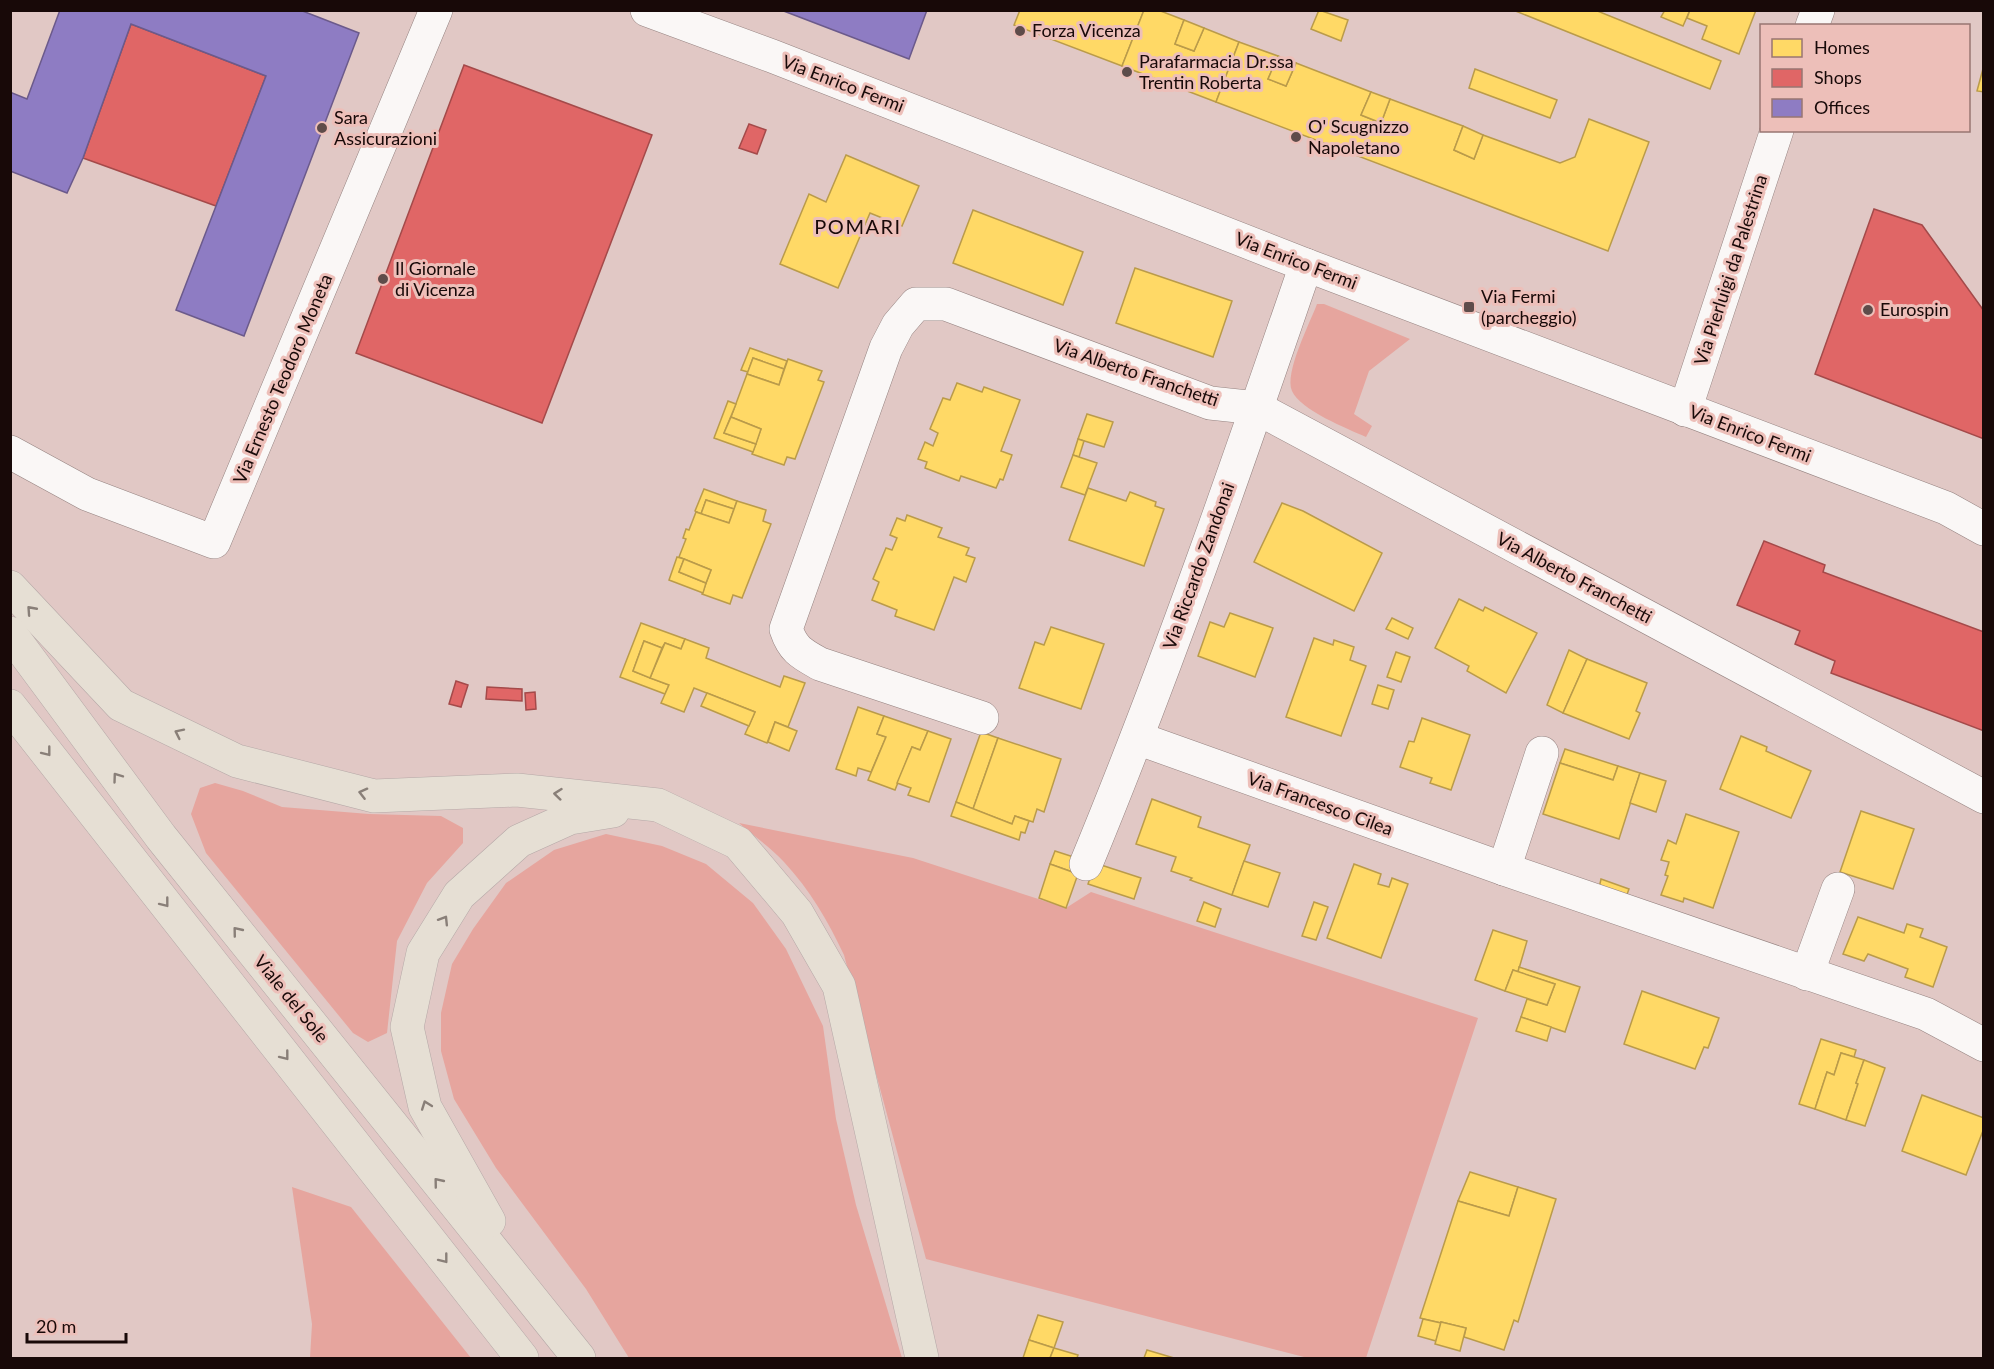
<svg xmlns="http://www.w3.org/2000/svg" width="1994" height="1369" font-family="Lato,sans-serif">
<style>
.green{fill:#e6a59e}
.homes{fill:#ffd966;stroke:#ba9b4a;stroke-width:1.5}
.shops{fill:#e06666;stroke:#a44a4a;stroke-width:1.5}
.offices{fill:#8e7cc3;stroke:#6b5a8b;stroke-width:1.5}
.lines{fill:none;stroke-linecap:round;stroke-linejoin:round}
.minor-casing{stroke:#958381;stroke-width:34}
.tertiary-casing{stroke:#958381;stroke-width:34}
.trunk-casing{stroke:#b5a8a7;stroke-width:34}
.minor{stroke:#faf7f6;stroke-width:33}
.tertiary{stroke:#faf7f6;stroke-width:33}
.trunk{stroke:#e6dfd4;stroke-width:33}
.oneway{stroke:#897f78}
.poi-dot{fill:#5e4c4a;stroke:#edbfb9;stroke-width:2}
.labels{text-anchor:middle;stroke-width:6;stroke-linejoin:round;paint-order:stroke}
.poi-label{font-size:18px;fill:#180908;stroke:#edbfb9;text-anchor:start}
.street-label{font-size:18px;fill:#180908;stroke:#edbfb9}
.neighbourhood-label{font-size:20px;letter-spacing:1.5px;fill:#180908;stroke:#edbfb9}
</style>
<rect width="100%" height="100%" fill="#e1c8c5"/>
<g class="green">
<path d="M1317 304H1324L1410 339 1369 371 1354 414 1372 426 1366 437C1348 429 1300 410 1292 391 1284 373 1310 323 1317 304Z"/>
<path d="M215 783 243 791 282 807 369 814 441 816 463 828V843L427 883 397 941 387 1033 368 1042 353 1033 206 853 191 814 200 788Z"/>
<path d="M739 823 913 858 1066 908 1091 892 1478 1018 1366 1358H1308L926 1259 844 955C828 921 810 890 784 862 771 848 754 836 739 823Z"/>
<path d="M606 834 662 846 706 864 753 903 786 949 823 1026 836 1119 856 1205 902 1358H629L586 1289 496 1168 454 1099 441 1051V1013L452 964 473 929 506 883 554 850Z"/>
<path d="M292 1187 351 1207 471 1358H310L312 1324Z"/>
</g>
<g class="homes">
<path d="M1020 10H1144L1122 66 1014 25Z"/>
<path d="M1144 10H1158L1184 20 1175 44 1194 51 1204 28 1239 42 1216 102 1122 66Z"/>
<path d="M1319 10 1348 20 1341 41 1311 29Z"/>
<path d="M1513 10H1595L1721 61 1710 89Z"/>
<path d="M1665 10H1690L1683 26 1661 17Z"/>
<path d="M1690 10H1756L1739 54 1702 39 1707 26 1687 18Z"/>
<path d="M1184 20 1204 28 1194 51 1175 44Z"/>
<path d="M1239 42 1278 56 1268 79 1286 86 1296 63 1371 92 1361 115 1381 123 1390 99 1463 126 1454 150 1474 159 1483 135 1560 163 1575 157 1589 119 1649 142 1608 251 1216 102Z"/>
<path d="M1278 56 1296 63 1286 86 1268 79Z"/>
<path d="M1984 65V92L1977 91Z"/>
<path d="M1475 69 1557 100 1550 118 1469 88Z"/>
<path d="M1371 92 1390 99 1381 123 1361 115Z"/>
<path d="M1463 126 1483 135 1474 159 1454 150Z"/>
<path d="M846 155 919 186 902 226 870 213 838 288 780 264 809 194 826 202Z"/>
<path d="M973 210 1083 252 1063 305 953 263Z"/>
<path d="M1135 268 1232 301 1213 357 1116 323Z"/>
<path d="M750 348 787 361 784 369 753 358 748 372 741 370Z"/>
<path d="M753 358 784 369 779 385 747 374Z"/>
<path d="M788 359 822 371 818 380 824 382 795 459 787 457 784 465 752 454 761 429 731 417 747 374 779 385Z"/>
<path d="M957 383 982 392 984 387 1020 400 1001 451 1012 455 1003 480 1000 479 996 488 961 476 959 481 925 468 927 462 918 459 925 442 933 446 938 433 930 429 943 398 950 400Z"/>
<path d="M728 401 736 404 724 433 756 444 753 452 714 438Z"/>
<path d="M1087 414 1113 422 1104 447 1078 439Z"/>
<path d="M731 417 761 429 756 444 724 433Z"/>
<path d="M1078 439 1084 441 1079 457 1073 455Z"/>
<path d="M1073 455 1097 463 1085 495 1061 487Z"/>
<path d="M1088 488 1126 501 1130 492 1156 502 1155 506 1164 509 1144 566 1069 540Z"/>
<path d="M704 489 737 501 734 509 706 500 701 514 695 511Z"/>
<path d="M706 500 734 509 729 523 701 514Z"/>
<path d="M737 501 766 510 763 521 771 524 742 598 733 595 730 604 702 594 711 570 679 557 686 539 683 538 686 529 689 530 696 512 729 523Z"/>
<path d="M1282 503 1303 511 1382 553 1354 611 1254 562Z"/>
<path d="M907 515 942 528 938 537 969 548 966 555 975 558 966 582 954 577 934 630 895 616 897 610 872 600 879 582 873 579 886 548 892 550 897 538 890 535 897 518 905 521Z"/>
<path d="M677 557 684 559 679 572 706 583 703 593 669 580Z"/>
<path d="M684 559 711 570 706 583 679 572Z"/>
<path d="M1459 599 1483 611 1485 607 1537 633 1506 693 1467 671 1469 666 1435 648Z"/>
<path d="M1230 613 1273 628 1255 677 1198 656 1210 622 1224 627Z"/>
<path d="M1392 618 1413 628 1408 639 1386 629Z"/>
<path d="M641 623 685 639 681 649 665 643 662 648 644 641 633 671 669 685 665 694 620 677Z"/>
<path d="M1051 627 1104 644 1081 709 1019 688 1035 642 1044 645Z"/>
<path d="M1314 638 1333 645 1334 640 1354 647 1350 660 1366 666 1341 736 1286 717Z"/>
<path d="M685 639 709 648 706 658 780 687 784 676 805 683 788 727 775 722 767 743 745 734 755 712 694 688 684 712 661 703 669 685 650 678 665 643 681 649Z"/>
<path d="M644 641 662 648 650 678 633 671Z"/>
<path d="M1569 650 1587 659 1563 713 1547 705Z"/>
<path d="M1396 652 1410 657 1401 682 1387 677Z"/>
<path d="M1587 659 1647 683 1636 711 1640 713 1629 739 1563 713Z"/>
<path d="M1378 685 1394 690 1388 709 1372 704Z"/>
<path d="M707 693 755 712 749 726 701 706Z"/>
<path d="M858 707 884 716 877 734 886 737 871 772 858 768 856 776 836 769Z"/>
<path d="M884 716 928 731 920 750 912 747 895 790 868 780 886 737 877 734Z"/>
<path d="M1422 718 1470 735 1451 790 1430 783 1432 778 1400 767 1409 741 1414 742Z"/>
<path d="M775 722 797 731 789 751 768 742Z"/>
<path d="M928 731 951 739 929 802 908 795 911 788 897 783 912 747 920 750Z"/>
<path d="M981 732 998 738 973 809 956 802Z"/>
<path d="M1741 736 1767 747 1766 751 1811 771 1791 818 1720 789Z"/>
<path d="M998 738 1061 759 1044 812 1037 809 1033 822 1015 816 1012 824 973 809Z"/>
<path d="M1565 749 1618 766 1613 780 1560 763Z"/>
<path d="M1560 763 1613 780 1618 766 1640 773 1619 839 1543 814Z"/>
<path d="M1640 773 1666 781 1656 812 1630 803Z"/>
<path d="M1152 799 1201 817 1198 827 1250 845 1232 895 1190 880 1192 878 1171 871 1176 857 1136 844Z"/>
<path d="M956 802 1012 824 1015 816 1029 821 1025 833 1021 832 1019 840 951 816Z"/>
<path d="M1861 811 1914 829 1893 889 1840 872Z"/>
<path d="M1686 814 1739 832 1713 908 1684 898 1683 902 1661 895 1668 876 1665 875 1669 862 1661 860 1668 840 1676 844Z"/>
<path d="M1055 851 1083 860 1078 874 1050 864Z"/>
<path d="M1244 861 1280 873 1268 907 1232 895Z"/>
<path d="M1095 863 1141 878 1134 899 1088 884Z"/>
<path d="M1050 864 1078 874 1066 908 1039 898Z"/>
<path d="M1354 864 1381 874 1378 884 1389 887 1392 878 1408 884 1381 958 1327 938Z"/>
<path d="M1601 879 1629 889 1626 897 1599 888Z"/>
<path d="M1204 902 1221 909 1215 927 1197 921Z"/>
<path d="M1314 902 1328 907 1316 940 1302 936Z"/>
<path d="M1858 917 1904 933 1907 924 1923 929 1920 937 1947 947 1933 987 1905 977 1908 969 1868 954 1864 961 1843 954Z"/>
<path d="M1493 930 1527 941 1518 972 1513 970 1505 991 1475 980Z"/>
<path d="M1519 967 1580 987 1565 1032 1521 1017 1527 999 1547 1005 1555 984 1518 972Z"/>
<path d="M1513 970 1555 984 1547 1005 1505 991Z"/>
<path d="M1642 991 1719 1018 1708 1048 1704 1047 1695 1069 1624 1044Z"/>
<path d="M1521 1017 1551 1027 1547 1041 1516 1031Z"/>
<path d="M1821 1039 1856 1050 1854 1057 1841 1053 1834 1075 1827 1072 1815 1109 1799 1104Z"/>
<path d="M1841 1053 1864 1060 1856 1083 1858 1084 1846 1120 1815 1109 1827 1072 1834 1075Z"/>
<path d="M1864 1060 1885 1068 1865 1126 1846 1120 1858 1084 1856 1083Z"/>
<path d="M1922 1095 1984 1118V1128L1966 1175 1902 1151Z"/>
<path d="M1470 1172 1518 1187 1509 1216 1458 1201Z"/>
<path d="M1518 1187 1556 1199 1518 1322 1514 1320 1504 1350 1464 1337 1466 1328 1441 1322V1323L1420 1318 1458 1201 1509 1216Z"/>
<path d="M1038 1315 1063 1322 1054 1348 1029 1340Z"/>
<path d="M1423 1319 1441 1323 1436 1341 1418 1336Z"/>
<path d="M1441 1322 1466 1328 1460 1351 1435 1344Z"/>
<path d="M1029 1340 1054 1348 1050 1358H1023Z"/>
<path d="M1054 1348 1078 1355 1077 1358H1050Z"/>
<path d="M1147 1350 1174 1358H1144Z"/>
</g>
<g class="shops">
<path d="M131 24 266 76 216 206 83 158Z"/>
<path d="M464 65 652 135 542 423 356 353Z"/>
<path d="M749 124 766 130 757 154 739 148Z"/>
<path d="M1874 209 1922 225 1984 311V439L1815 374Z"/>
<path d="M1764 541 1825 565 1823 572 1984 632V731L1831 673 1835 661 1795 644 1800 631 1737 605Z"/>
<path d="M456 681 468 685 461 707 449 704Z"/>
<path d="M487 687 522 689V701L486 699Z"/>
<path d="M535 692 536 709 526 710 525 693Z"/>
</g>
<g class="offices">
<path d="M60 10H300L359 33 244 336 176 310 266 76 131 24 83 158 67 193 10 171V92L27 99Z"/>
<path d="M781 10H927L909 59Z"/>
</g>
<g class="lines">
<g class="minor-casing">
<g id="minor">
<path d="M1812 26 1818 10"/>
<path d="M1685 410 1777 130"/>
<path d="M10 452 87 494 214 542 436 10"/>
<path d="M982 718 820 664C802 654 793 650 786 629L886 348 898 325 916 304H946L1210 403 1257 408 1984 797"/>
<path d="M1137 738 1504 869 1926 1014 1984 1045"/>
<path d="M1086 864C1167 668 1237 466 1306 265"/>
<path d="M1504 869 1542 753"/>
<path d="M1807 974 1838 889"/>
</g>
</g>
<g class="tertiary-casing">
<path id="tertiary" d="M647 10 772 56 1306 265 1946 508 1984 529"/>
</g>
<g class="trunk-casing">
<g id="trunk">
<path d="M10 587 121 705 237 761 374 796 517 790 658 805 738 843 797 913 839 986 922 1358"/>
<path d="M10 633 161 837 579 1358"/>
<path d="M10 706 522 1358"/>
<path d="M489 1221 425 1107 407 1027 423 953 459 895 519 841 570 818 613 811"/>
</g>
</g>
<use href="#minor" class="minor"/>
<use href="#tertiary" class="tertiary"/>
<use href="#trunk" class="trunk"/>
</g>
<defs><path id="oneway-chevron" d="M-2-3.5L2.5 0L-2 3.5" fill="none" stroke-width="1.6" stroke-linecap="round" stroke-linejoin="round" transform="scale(1.5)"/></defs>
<g class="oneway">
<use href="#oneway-chevron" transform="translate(31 610) rotate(-132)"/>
<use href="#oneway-chevron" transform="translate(179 733) rotate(-154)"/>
<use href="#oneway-chevron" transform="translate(47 752) rotate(52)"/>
<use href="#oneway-chevron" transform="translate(117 777) rotate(-126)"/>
<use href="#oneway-chevron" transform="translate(363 793) rotate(-166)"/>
<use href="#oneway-chevron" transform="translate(558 794) rotate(-174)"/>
<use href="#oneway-chevron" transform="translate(165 903) rotate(52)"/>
<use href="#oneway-chevron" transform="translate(444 920) rotate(-58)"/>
<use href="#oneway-chevron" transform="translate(237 931) rotate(-129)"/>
<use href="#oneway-chevron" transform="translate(285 1056) rotate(52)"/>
<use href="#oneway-chevron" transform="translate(426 1105) rotate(-110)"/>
<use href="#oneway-chevron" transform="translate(438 1182) rotate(-129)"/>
<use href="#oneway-chevron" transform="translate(444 1259) rotate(52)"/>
</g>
<g class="poi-dot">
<circle cx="1020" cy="31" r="6"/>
<circle cx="1127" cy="72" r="6"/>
<circle cx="322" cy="128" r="6"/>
<circle cx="1296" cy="137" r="6"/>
<circle cx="383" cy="279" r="6"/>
<rect x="1463" y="301" width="12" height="12" rx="3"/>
<circle cx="1868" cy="310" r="6"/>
</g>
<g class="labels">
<g class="poi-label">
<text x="1032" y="37">Forza Vicenza</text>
<text x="1139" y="68">Parafarmacia Dr.ssa<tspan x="1139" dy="21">Trentin Roberta</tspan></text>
<text x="334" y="124">Sara<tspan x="334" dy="21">Assicurazioni</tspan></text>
<text x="1308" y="133">O' Scugnizzo<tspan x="1308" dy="21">Napoletano</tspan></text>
<text x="395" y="275">Il Giornale<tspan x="395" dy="21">di Vicenza</tspan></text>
<text x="1481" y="303">Via Fermi<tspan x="1481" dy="21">(parcheggio)</tspan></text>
<text x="1880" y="316">Eurospin</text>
</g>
<g class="street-label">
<text transform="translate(843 84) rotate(21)" y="6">Via Enrico Fermi</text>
<text transform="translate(1296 261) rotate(21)" y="6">Via Enrico Fermi</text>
<text transform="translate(1731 270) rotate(-72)" y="6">Via Pierluigi da Palestrina</text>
<text transform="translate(1136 373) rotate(19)" y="6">Via Alberto Franchetti</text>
<text transform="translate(283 379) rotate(-67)" y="6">Via Ernesto Teodoro Moneta</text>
<text transform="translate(1750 434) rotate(21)" y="6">Via Enrico Fermi</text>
<text transform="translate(1199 566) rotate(-70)" y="6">Via Riccardo Zandonai</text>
<text transform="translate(1574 578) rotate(28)" y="6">Via Alberto Franchetti</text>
<text transform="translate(1320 804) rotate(20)" y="6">Via Francesco Cilea</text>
<text transform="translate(291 999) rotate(51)" y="6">Viale del Sole</text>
</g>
<g class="neighbourhood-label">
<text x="858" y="234">POMARI</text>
</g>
</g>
<rect width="1994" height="1369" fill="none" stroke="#180908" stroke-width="24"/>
<rect x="1760" y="24" width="210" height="108" fill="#edbfb9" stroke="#987672" stroke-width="1.5"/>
<rect x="1772" y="39" width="30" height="18" fill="#ffd966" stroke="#987672" stroke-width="1.5"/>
<text x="1814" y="54" font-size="18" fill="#180908">Homes</text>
<rect x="1772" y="69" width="30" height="18" fill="#e06666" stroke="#987672" stroke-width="1.5"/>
<text x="1814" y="84" font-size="18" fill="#180908">Shops</text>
<rect x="1772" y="99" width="30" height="18" fill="#8e7cc3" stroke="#987672" stroke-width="1.5"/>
<text x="1814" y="114" font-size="18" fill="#180908">Offices</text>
<path d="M27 1333v9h99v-9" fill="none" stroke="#180908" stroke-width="3"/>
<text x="36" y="1333" font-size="18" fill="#180908" stroke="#edbfb9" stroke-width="4.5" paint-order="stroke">20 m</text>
</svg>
